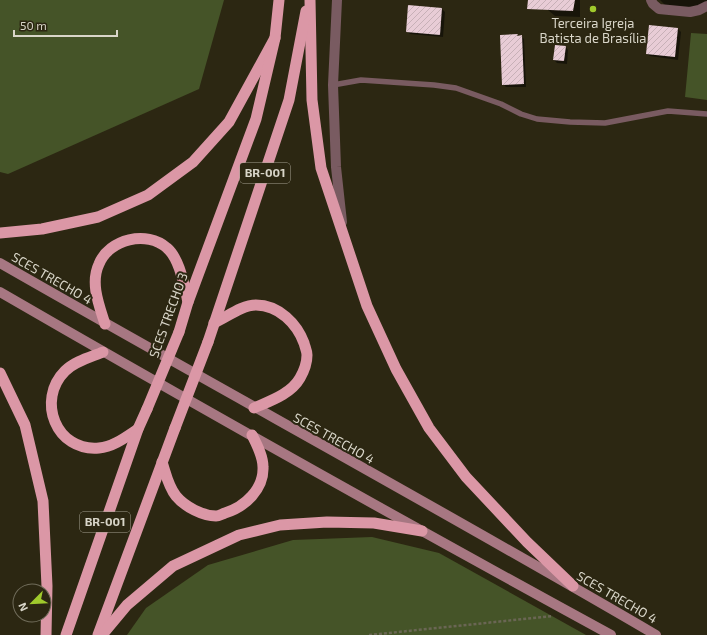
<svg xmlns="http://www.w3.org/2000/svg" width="707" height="635" font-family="'Exo 2',sans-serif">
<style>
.grass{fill:#455428}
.shadow{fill:#0007}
.building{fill:url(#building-hatch)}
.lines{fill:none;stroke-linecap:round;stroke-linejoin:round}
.path{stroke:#6a6654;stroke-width:2.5;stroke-dasharray:3 2;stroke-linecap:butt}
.service{stroke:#795b61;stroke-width:5.5}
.minor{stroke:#795b61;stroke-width:10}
.tertiary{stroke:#795b61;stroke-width:10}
.secondary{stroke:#a77782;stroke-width:10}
.trunk{stroke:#db97a6;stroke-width:11}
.trunk-bridge{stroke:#db97a6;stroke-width:11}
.poi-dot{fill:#a0ca2c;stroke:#2c2712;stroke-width:1.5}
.labels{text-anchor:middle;stroke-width:4;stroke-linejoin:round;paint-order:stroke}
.shield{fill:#2c2712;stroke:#a5a292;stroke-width:1}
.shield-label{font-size:12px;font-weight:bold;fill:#d9d6c9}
.poi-label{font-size:13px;fill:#d9d6c9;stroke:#2c2712}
.street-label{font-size:13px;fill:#d9d6c9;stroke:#2c2712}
</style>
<defs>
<pattern id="building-hatch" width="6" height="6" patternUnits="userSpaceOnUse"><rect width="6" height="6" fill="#e8ccd6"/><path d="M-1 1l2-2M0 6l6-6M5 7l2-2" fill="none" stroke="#c7b0b7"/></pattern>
</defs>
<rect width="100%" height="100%" fill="#2c2712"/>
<g class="grass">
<path d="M0 0H224L199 89 8 174 0 172Z"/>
<path d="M691 33 707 34V100L685 97Z"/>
<path d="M372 537 439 553 586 635H127L146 608 208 565 293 540Z"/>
</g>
<g class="shadow">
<path d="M549 0H580V17L555 16 548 10Z"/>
<path d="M660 0H707V10H670Z"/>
<path d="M409 6 442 9 445 12 443 37 410 34 407 31Z"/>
<path d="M678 29 681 32 678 60 650 56 647 54Z"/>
<path d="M521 36 524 39 526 87H506L503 84Z"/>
<path d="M566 47 568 50 567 64 557 63 554 60Z"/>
</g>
<g class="building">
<path d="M528 0H575L573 11 527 9Z"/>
<path d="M408 5 442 8 440 35 406 32Z"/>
<path d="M649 25 678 28 675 57 646 54Z"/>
<path d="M518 34 517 36 522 35 524 84 502 85 500 35Z"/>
<path d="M555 45 566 46 564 61 553 60Z"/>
</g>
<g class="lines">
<path class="path" d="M369 635 553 616"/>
<path class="service" d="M333 85 361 80 434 85 456 88 501 104 521 114 537 119 570 122 605 123 668 111 707 114"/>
<path class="minor" d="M651 0 653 4 659 9 690 12 699 10 707 6"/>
<path class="tertiary" d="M337 0 333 85 336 167 342 222"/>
<g class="secondary">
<path d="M0 263C218 388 439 508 656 635"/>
<path d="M0 292C202 409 406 523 611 635"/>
</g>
<g class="trunk">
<path d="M310 0 312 100 321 168 367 306 396 369 429 428 466 477 527 542 573 586"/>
<path d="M0 233 42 229 98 217 148 195 193 162 229 122 275 38"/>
<path d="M214 323C227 317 242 305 256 305 279 305 297 324 304 343 305 347 307 351 307 355 307 363 304 371 300 378 291 394 270 401 254 408"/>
<path d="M105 324C99 305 90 283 99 264 109 239 147 230 167 248 180 259 184 286 188 302"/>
<path d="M179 332 188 302 256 119 275 38 279 0"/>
<path d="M208 342 289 100 306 11"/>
<path d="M103 352C91 357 75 361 65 371 36 400 56 452 99 448 113 447 126 437 138 429"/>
<path d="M0 373 25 425 43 501 47 586 46 635"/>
<path d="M162 462C166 474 168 486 176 496 185 507 203 516 216 516 219 516 222 514 225 513 245 507 264 489 263 467 263 456 257 445 252 435"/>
<path d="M66 635 138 429 147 409"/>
<path d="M98 635 175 428"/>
<path d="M102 635 127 605 173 566 239 535 280 525 327 522 374 523 422 531"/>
</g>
<g class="trunk-bridge">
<path d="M147 409 179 332"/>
<path d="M175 428 208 342"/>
</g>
</g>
<circle class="poi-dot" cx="593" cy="9" r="4"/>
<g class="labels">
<g class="shield">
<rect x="240" y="163" width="50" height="20" rx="3"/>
<rect x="80" y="512" width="50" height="20" rx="3"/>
</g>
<g class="shield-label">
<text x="265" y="177">BR-001</text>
<text x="105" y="526">BR-001</text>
</g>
<g class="poi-label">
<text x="593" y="28">Terceira Igreja<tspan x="593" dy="15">Batista de Brasília</tspan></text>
</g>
<g class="street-label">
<text transform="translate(52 278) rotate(30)" y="5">SCES TRECHO 4</text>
<text transform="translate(168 315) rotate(-70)" y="5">SCES TRECHO 3</text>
<text transform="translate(334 438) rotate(29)" y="5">SCES TRECHO 4</text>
<text transform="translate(617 597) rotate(30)" y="5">SCES TRECHO 4</text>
</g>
</g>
<g transform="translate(32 603) rotate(246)"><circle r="19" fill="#2c2712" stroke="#716d5b"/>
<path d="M0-3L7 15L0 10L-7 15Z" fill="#a0ca2c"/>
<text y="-6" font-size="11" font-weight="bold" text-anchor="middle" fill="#d9d6c9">N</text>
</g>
<path d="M14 30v6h103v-6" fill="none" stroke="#d9d6c9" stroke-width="2"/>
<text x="20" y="30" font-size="12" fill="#d9d6c9" stroke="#2c2712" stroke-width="3" paint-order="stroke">50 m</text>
</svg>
